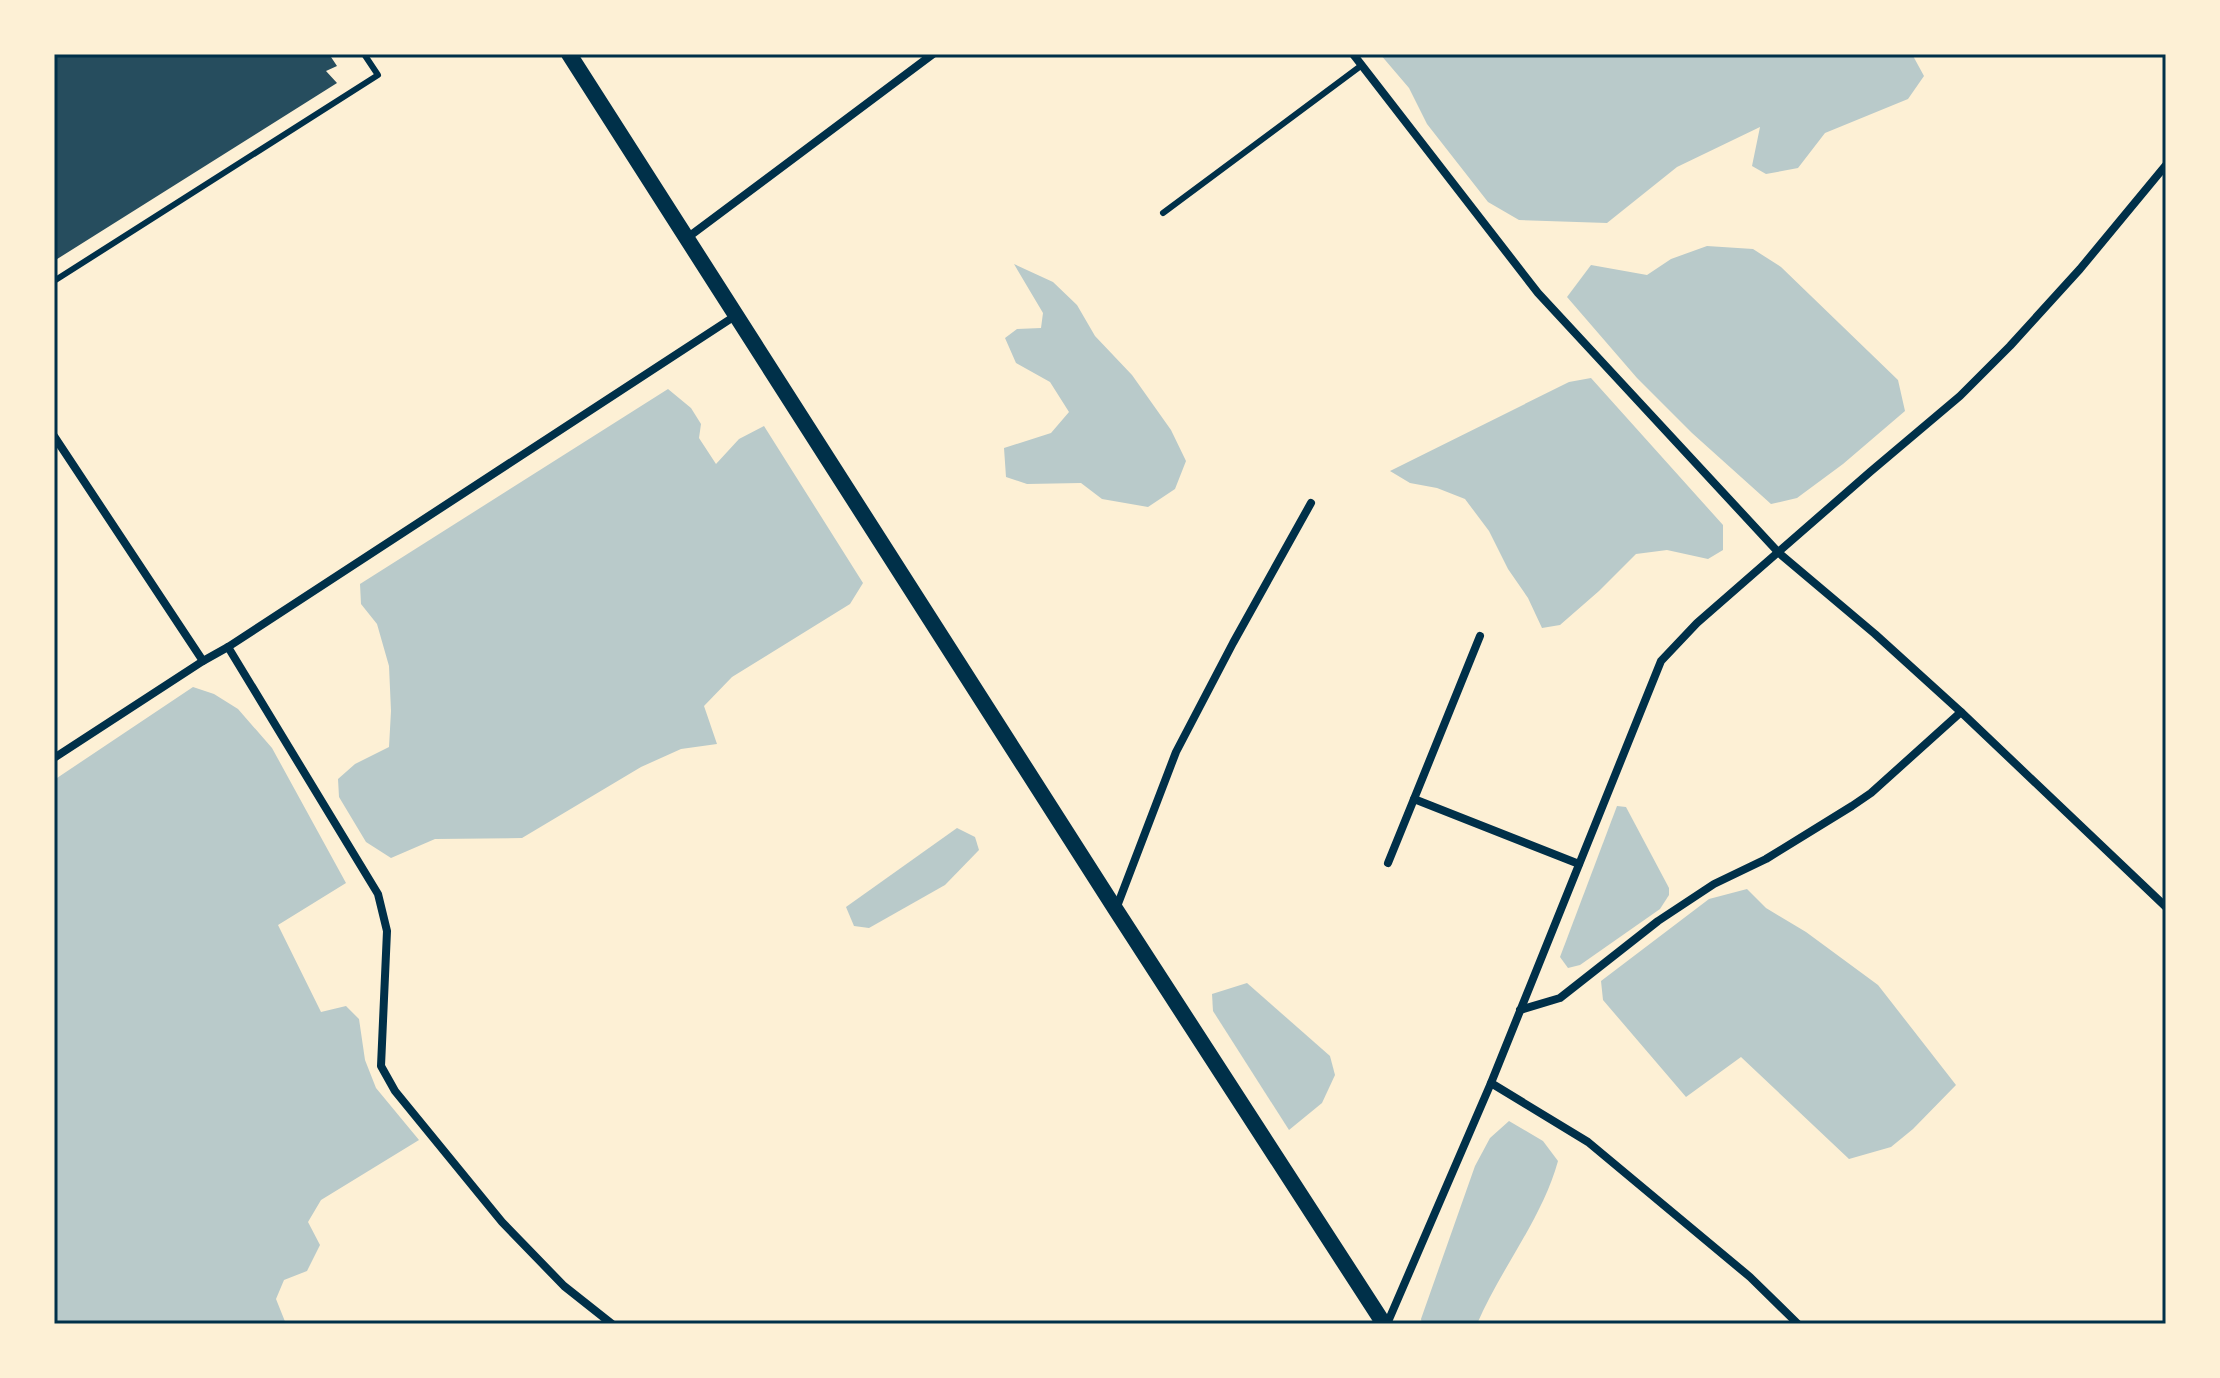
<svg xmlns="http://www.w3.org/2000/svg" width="2220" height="1378" font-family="'DM Sans',sans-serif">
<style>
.green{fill:#b9caca}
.building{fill:#264d5e}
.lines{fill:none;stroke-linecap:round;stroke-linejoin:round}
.service{stroke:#003049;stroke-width:6}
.minor{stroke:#003049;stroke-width:8}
.secondary{stroke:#003049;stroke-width:16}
.neatline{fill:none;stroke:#003049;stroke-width:3}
</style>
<rect width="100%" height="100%" fill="#fdf0d5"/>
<g class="green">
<path d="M1380 54H1912L1924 76 1908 99 1825 133 1798 168 1766 174 1752 166 1760 127 1677 167 1607 223 1519 220 1488 202 1427 124 1409 88Z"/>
<path d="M1707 246 1753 249 1781 267 1898 380 1905 411 1843 464 1797 498 1771 504 1692 433 1637 378 1567 297 1591 265 1647 275 1671 259Z"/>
<path d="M1014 264 1053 282 1077 305 1095 336 1132 375 1171 430 1186 461 1175 489 1148 507 1102 499 1081 483 1027 484 1006 477 1004 448 1051 433 1069 412 1050 382 1016 363 1005 338 1017 329 1041 328 1043 313Z"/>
<path d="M1591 378 1723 525V550L1708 559 1667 550 1636 554 1599 591 1560 625 1542 628 1528 598 1508 569 1489 531 1465 499 1437 488 1410 483 1390 471 1569 382Z"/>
<path d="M668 389 691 408 701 424 699 438 716 464 739 439 764 426 863 583 850 604 732 677 704 706 717 744 681 749 641 767 522 838 435 839 391 858 366 842 339 797 338 779 355 764 389 747 391 711 389 666 377 624 361 604 360 584Z"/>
<path d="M193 687 214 694 238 709 272 748 346 883 278 925 321 1012 346 1006 359 1019 365 1060 376 1088 419 1140 321 1200 308 1222 320 1245 307 1271 284 1280 276 1299 286 1324H54V780Z"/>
<path d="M1617 806 1626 807 1669 888V895L1660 909 1580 965 1568 968 1560 957Z"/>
<path d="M957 828 975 837 979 850 945 885 869 928 854 926 846 907Z"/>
<path d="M1747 889 1766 908 1806 932 1878 985 1956 1085 1913 1129 1891 1147 1849 1159 1741 1057 1686 1097 1603 1000 1601 981 1709 899Z"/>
<path d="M1247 983 1330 1056 1335 1075 1322 1103 1289 1130 1213 1011 1212 994Z"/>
<path d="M1509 1121 1543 1141 1558 1161C1542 1219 1501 1268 1477 1324H1422L1421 1319 1475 1166 1490 1138Z"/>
</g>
<path class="building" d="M54 54H329L337 66 326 71 337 83 54 261Z"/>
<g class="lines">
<g class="service">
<path d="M1163 213 1362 65"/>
<path d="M54 281 378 75 364 54"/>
</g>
<g class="minor">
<path d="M1353 54 1538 293 1779 553 1875 634 1961 712 2166 907"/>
<path d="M687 238 933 54"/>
<path d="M54 436 203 661"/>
<path d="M1480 636 1414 799 1579 864"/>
<path d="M228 647 378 894 387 931 381 1066 395 1091 502 1222 564 1286 612 1324"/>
<path d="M54 758 203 661 228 647 735 316"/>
<path d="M1388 863 1414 799"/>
<path d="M1116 909 1176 752 1233 643 1311 503"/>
<path d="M1520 1010 1560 998 1658 921 1714 884 1766 859 1852 806 1871 793 1961 712"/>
<path d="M1491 1083 1588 1142 1750 1277 1798 1324"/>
<path d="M1387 1324 1491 1083 1661 661 1697 623 1870 472 1960 396 2010 346 2080 269 2166 165"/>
</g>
<path class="secondary" d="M569 54 1116 910 1384 1324"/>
</g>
<rect width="2220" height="1378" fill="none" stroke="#fdf0d5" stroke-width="112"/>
<rect x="56" y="56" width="2108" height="1266" class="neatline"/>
</svg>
